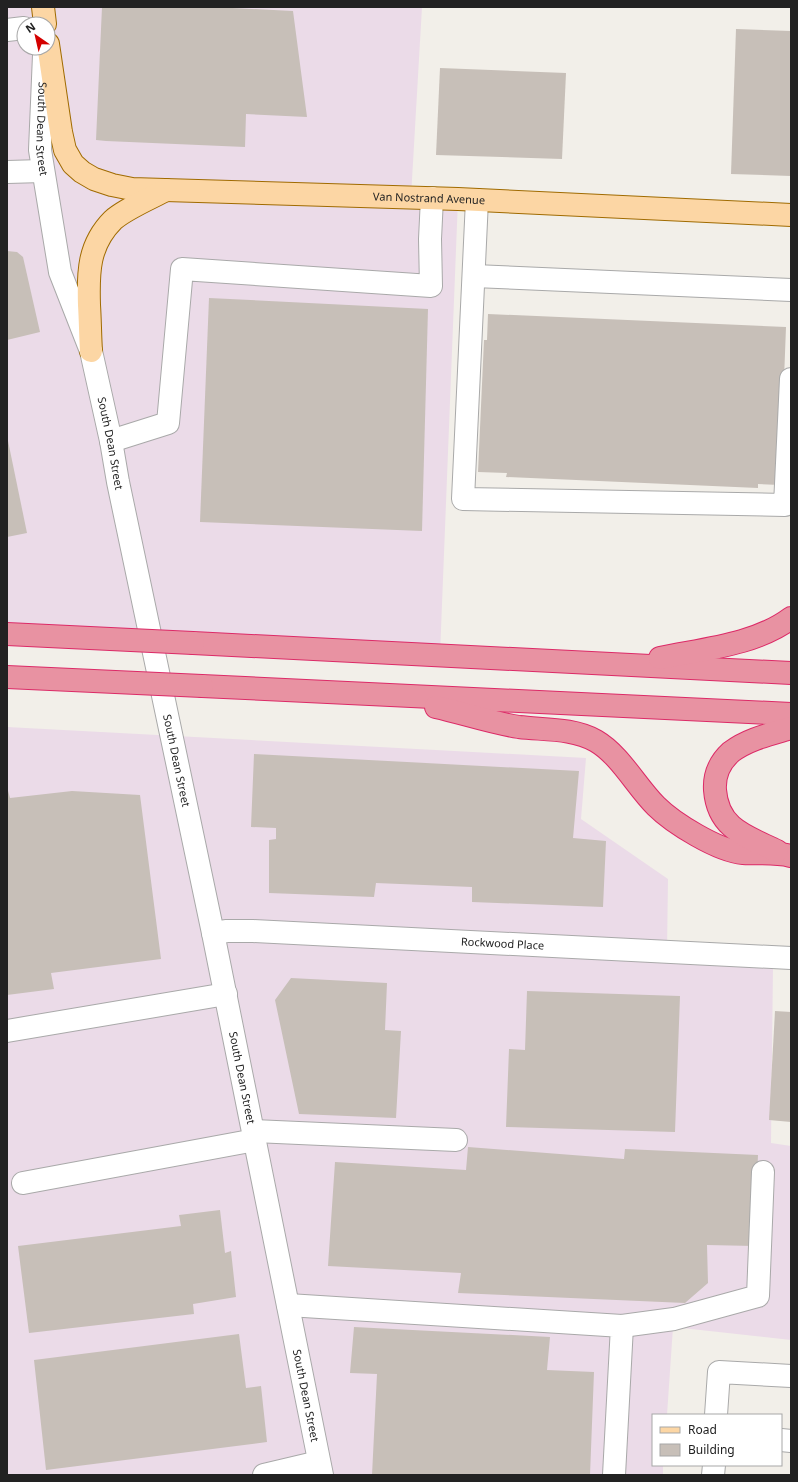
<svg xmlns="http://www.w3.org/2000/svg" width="798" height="1482" font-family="'Noto Sans',sans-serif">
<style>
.industrial{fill:#ebdbe8;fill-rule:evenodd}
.building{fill:#c7bfb8}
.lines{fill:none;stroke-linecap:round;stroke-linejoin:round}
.minor-casing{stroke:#a9a9a9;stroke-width:24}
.major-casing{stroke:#a06b00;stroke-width:24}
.highway-casing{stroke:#dc2a67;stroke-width:24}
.minor{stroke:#fff;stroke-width:22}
.major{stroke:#fcd6a4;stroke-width:22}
.highway{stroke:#e892a2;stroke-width:22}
.highway-bridge-casing{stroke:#dc2a67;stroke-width:24;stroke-linecap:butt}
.highway-bridge{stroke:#e892a2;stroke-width:22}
.labels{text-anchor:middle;stroke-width:4;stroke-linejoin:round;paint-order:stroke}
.street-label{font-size:11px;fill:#222;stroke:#fff}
</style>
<rect width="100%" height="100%" fill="#f2efe9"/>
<g class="industrial">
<path d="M7 7H422L411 197 458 199 440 655 7 634ZM24 24H48V48H24Z"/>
<path d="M7 727 586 758 581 819 668 879 667 951 773 965 771 1143 791 1146V1340L673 1327 667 1415H653V1465H663V1475H7Z"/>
</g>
<g class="building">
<path d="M102 7H214L293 11 307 117 246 114 245 147 106 141 96 140Z"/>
<path d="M736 29 791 31V176L731 174Z"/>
<path d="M440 68 566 73 562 159 436 155Z"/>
<path d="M7 251 17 252 23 257 40 332 7 340Z"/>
<path d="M209 298 428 309 422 531 200 522Z"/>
<path d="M488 314 786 327 780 485 758 484V488L506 477 507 473 478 472 484 340H487Z"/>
<path d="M7 436 27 533 7 537Z"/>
<path d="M254 754 579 771 573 838 606 841 603 907 472 902V887L376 883 374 897 269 893V840L276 839V828L251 827Z"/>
<path d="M7 787 10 798 72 791 140 795 161 959 51 973 54 989 7 995Z"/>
<path d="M291 978 387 983 385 1030 401 1031 396 1118 299 1114 275 1000Z"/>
<path d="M527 991 680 996 675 1132 506 1127 509 1049 525 1050Z"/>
<path d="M775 1011 791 1012V1122L769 1120Z"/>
<path d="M468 1147 624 1159 625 1149 758 1155 754 1246 707 1245 708 1283 685 1303 458 1293 461 1273 328 1266 335 1162 466 1170Z"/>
<path d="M220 1210 225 1253 231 1251 236 1297 193 1304 194 1314 29 1333 18 1246 181 1226 179 1215Z"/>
<path d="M354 1327 550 1337 547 1370 594 1372 590 1475H372L377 1374 350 1373Z"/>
<path d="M239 1334 246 1388 261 1386 267 1442 46 1470 34 1360Z"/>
</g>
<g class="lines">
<g class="minor-casing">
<g id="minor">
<path d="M7 30 24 28"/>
<path id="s1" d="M44 55 40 150 60 272 91 351 111 441 118 482 213 933 322 1475"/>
<path d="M7 172 43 171"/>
<path d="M477 200 463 499 785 505 791 379"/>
<path d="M474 276 791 290"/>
<path d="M111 441 168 423 182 269 431 286 430 239 432 198"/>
<path id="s2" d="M213 933 227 931H253L791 958"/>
<path d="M7 1031 226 994"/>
<path d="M253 1131 456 1140"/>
<path d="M23 1183 255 1140"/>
<path d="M288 1305 622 1326 614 1475"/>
<path d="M622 1326 674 1319 758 1296 763 1172"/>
<path d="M716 1415 719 1372 791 1376"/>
<path d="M781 1440 791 1441"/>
<path d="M264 1475 319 1462"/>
<path d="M713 1475 714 1465"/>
</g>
</g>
<g class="major-casing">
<g id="major">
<path d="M43 7 45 24"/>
<path id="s3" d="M48 44 61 132 65 150 73 164 82 172 94 179 112 185 132 189 458 199 791 215"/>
<path d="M91 351C90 336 90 320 89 305 88 273 88 245 113 220 125 209 151 198 166 190"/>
</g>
</g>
<g class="highway-casing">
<g id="highway">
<path d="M193 643 791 673"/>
<path d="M660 658C703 649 755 645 791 618"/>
<path d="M202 686 791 714"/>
<path d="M436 707C463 713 492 723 519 727 544 730 573 728 596 741 620 755 636 786 656 806 673 823 718 851 743 853 759 854 775 852 791 856"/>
<path d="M777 851C746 836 718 829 715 790 714 775 720 762 731 752 748 739 771 734 791 728"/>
</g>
</g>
<use href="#minor" class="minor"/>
<use href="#major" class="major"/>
<use href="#highway" class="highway"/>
<g class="highway-bridge-casing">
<g id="highway-bridge">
<path d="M7 634 193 643"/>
<path d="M7 677 202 686"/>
</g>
</g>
<use href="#highway-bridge" class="highway-bridge"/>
</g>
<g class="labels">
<g class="street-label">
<text dy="4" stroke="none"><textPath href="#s1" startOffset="74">South Dean Street</textPath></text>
<text dy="4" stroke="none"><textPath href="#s3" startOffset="486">Van Nostrand Avenue</textPath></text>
<text dy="4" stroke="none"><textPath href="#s1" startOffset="398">South Dean Street</textPath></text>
<text dy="4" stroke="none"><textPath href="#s1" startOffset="722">South Dean Street</textPath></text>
<text dy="4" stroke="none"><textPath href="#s2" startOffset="290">Rockwood Place</textPath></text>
<text dy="4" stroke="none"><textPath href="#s1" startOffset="1046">South Dean Street</textPath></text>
<text dy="4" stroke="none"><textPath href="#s1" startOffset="1370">South Dean Street</textPath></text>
</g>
</g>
<rect width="798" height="1482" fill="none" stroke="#222222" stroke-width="16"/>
<rect x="652" y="1414" width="130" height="52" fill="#ffffff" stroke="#a7a7a7"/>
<rect x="660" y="1427" width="20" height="6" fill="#fcd6a4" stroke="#a7a7a7"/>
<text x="688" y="1434" font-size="12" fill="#222222">Road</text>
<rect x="660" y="1444" width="20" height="12" fill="#c7bfb8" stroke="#a7a7a7"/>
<text x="688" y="1454" font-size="12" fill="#222222">Building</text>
<g transform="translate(36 36) rotate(326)"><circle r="19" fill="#ffffff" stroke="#a7a7a7"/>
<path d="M0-3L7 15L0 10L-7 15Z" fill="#d40000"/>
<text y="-6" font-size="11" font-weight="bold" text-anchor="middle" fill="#222222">N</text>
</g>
</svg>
